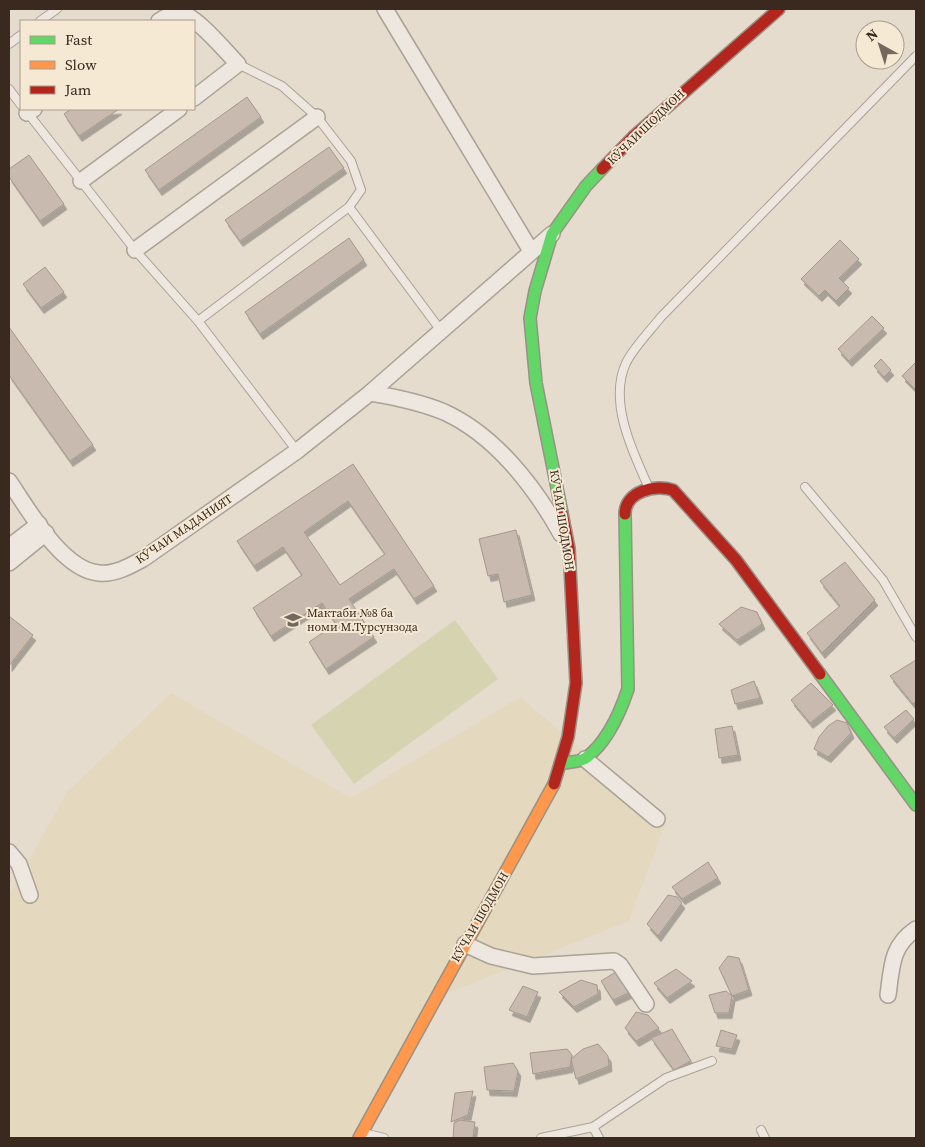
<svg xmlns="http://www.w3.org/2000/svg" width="925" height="1147" font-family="'Source Serif 4',serif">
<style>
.farmland{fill:#e4d9bf}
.green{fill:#d6d3b1}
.building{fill:#c8baaf;stroke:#a5978d;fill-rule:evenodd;filter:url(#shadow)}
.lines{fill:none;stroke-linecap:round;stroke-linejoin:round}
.lane-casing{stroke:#aaa197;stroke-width:10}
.street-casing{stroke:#aaa197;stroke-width:18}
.fast-casing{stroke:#9a9186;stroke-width:14}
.slow-casing{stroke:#9a9186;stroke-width:14}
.jam-casing{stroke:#9a9186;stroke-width:14}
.lane{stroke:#ede7df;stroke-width:8}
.street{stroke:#ede7df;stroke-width:15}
.fast{stroke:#63d668;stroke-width:11}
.slow{stroke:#ff974d;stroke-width:11}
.jam{stroke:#b3261e;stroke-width:11}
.labels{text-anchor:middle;stroke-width:4;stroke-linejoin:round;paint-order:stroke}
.street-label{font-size:12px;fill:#39291f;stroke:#f5e9d4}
.poi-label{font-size:12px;fill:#39291f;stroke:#f5e9d4;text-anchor:start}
</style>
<defs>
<filter id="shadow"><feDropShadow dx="3" dy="5.5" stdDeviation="0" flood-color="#0004"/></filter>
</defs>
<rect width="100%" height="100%" fill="#e5dcce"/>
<path class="farmland" d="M171 693 351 798 520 697 667 820 629 921 441 996 363 1138H9V895L67 792Z"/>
<path class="green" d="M455 620 498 679 354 784 311 725Z"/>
<g class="building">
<path d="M247 97 261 117 159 190 145 170Z"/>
<path d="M71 109H119L79 136 64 114Z"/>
<path d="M329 147 344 168 240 241 225 220Z"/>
<path d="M29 155 64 204 40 221 9 177V169Z"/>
<path d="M349 238 364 260 260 334 245 312Z"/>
<path d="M840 240 859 259 839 278 849 288 836 301 825 290 819 296 801 279Z"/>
<path d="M45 267 64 292 41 308 23 284Z"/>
<path d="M872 316 884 328 849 361 838 349Z"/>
<path d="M9 327 93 445 70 461 9 375Z"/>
<path d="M881 359 891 370 884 377 874 366Z"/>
<path d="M916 362V390L902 376Z"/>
<path d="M353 464 434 586 414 599 394 569 349 599 374 637 326 669 309 642 336 624 322 603 271 636 253 608 302 575 283 547 254 566 237 541ZM348 501 385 554 340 585 304 532Z"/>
<path d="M516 530 532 595 504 602 498 574 488 576 479 539Z"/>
<path d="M845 562 875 600 822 653 807 633 840 606 820 581Z"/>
<path d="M741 607 757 612 762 624 737 640 719 624Z"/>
<path d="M9 616 33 635 9 666Z"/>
<path d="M916 660V701L913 704 890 676Z"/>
<path d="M754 681 760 698 735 704 731 690Z"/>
<path d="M811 683 833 705 810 723 791 700Z"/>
<path d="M906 710 914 719 894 738 884 727Z"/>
<path d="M837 720 847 723 851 733 828 757 814 749 819 737 828 726Z"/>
<path d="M732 726 738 755 719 758 715 729Z"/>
<path d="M708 862 718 878 682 899 672 887Z"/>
<path d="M668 895 677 897 682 903 658 936 647 924Z"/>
<path d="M728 956 739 958 749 990 732 996 719 968Z"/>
<path d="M676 969 692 981 667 998 654 983Z"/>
<path d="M619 970 633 991 613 1000 601 981Z"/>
<path d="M581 980 597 985 598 994 574 1007 559 992Z"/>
<path d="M523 986 538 992 527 1017 509 1010Z"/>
<path d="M726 991 732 996 729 1013H715L709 995Z"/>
<path d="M636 1012 648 1015 659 1028 636 1041 625 1028Z"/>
<path d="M672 1029 691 1061 674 1070 651 1038Z"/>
<path d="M721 1030 737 1035 732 1049 716 1046Z"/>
<path d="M598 1044 608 1056 609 1066 576 1079 571 1059 583 1049Z"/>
<path d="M567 1049 572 1055 570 1067 533 1074 530 1053Z"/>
<path d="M513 1063 518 1071 514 1091 487 1090 484 1067Z"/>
<path d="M473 1091 468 1115 451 1122 455 1093Z"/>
<path d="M460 1120 475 1122 473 1138H453L454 1123Z"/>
</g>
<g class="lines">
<g class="lane-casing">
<g id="lane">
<path d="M40 21 57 9"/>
<path d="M9 44 21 35"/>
<path d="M9 89 21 105"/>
<path d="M27 112 135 250 198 321 297 451"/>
<path d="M349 207 442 332"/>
<path d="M198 321 349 207 361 190 351 161 317 117 282 86 238 64"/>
<path d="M648 486C633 452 608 402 626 363 634 347 650 331 661 317L916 56"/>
<path d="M805 487 883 580 916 637"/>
<path d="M593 1127 666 1078 712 1061"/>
<path d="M761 1130 765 1138"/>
<path d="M364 1133 384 1138"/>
<path d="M541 1138 593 1127 599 1138"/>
</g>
</g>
<g class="street-casing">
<g id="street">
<path d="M385 9 531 251"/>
<path d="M159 21C165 17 173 12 180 13 195 14 227 53 238 64L194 98"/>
<path d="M27 113 34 109"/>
<path d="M81 181 179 109"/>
<path d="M135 250 317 117"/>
<path d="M370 393C395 397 420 402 444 412 495 435 535 487 561 534"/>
<path d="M9 481C28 509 62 570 99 573 114 575 130 566 143 559L297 451 370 393 552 234"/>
<path d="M9 547 39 524"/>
<path d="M9 563 46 533"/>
<path d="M585 759 657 819"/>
<path d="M9 852 19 864 30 895"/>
<path d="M465 944 491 956 533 966 614 961 620 965 646 1004"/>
<path d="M888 995C892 966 891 946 916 929"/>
</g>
</g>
<g class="fast-casing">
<g id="fast">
<path d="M562 513 536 383 530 318 535 291 552 234 586 186 602 169"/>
<path d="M820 674 916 805"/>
<path d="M560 764C568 762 580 762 586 758 607 742 620 713 628 689L625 514"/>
</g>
</g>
<g class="slow-casing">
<path id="slow" d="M359 1138 554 784"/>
</g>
<g class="jam-casing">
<g id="jam">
<path d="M602 169 633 137 779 9"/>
<path d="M625 514C625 491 656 484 673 490L736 560 820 674"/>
<path d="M554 784 568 737 576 683 569 548 562 513"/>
</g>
</g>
<use href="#lane" class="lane"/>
<use href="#street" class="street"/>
<use href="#fast" class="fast"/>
<use href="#slow" class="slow"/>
<use href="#jam" class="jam"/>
</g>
<defs>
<g id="school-bare" transform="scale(1.35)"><path d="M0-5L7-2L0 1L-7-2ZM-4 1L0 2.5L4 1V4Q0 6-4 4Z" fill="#75685c" stroke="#f5e9d4" stroke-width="2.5" paint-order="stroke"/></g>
</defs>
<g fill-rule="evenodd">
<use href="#school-bare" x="293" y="620"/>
</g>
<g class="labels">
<g class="street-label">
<text transform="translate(646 127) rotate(-44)" y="4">КӮЧАИ ШОДМОН</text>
<text transform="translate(562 520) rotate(81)" y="4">КӮЧАИ ШОДМОН</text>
<text transform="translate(184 529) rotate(-34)" y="4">КӮЧАИ МАДАНИЯТ</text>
<text transform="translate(480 917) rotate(-60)" y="4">КӮЧАИ ШОДМОН</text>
</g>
<g class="poi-label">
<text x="307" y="617">Мактаби №8 ба<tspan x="307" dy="14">номи М.Турсунзода</tspan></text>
</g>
</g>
<rect width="925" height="1147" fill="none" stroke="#39291f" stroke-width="20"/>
<rect x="20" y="20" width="175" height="90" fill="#f5e9d4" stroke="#aa9c8c"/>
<rect x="30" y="36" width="25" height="8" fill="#63d668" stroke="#aa9c8c"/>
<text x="65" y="45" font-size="15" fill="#39291f">Fast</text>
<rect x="30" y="61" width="25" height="8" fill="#ff974d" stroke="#aa9c8c"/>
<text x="65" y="70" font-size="15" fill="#39291f">Slow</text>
<rect x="30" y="86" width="25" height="8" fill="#b3261e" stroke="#aa9c8c"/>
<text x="65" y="95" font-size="15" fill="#39291f">Jam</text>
<g transform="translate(880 45) rotate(321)"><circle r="24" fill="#f5e9d4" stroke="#aa9c8c"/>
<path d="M0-4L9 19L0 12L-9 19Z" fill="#75685c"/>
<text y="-8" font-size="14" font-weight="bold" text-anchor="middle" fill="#39291f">N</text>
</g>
</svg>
